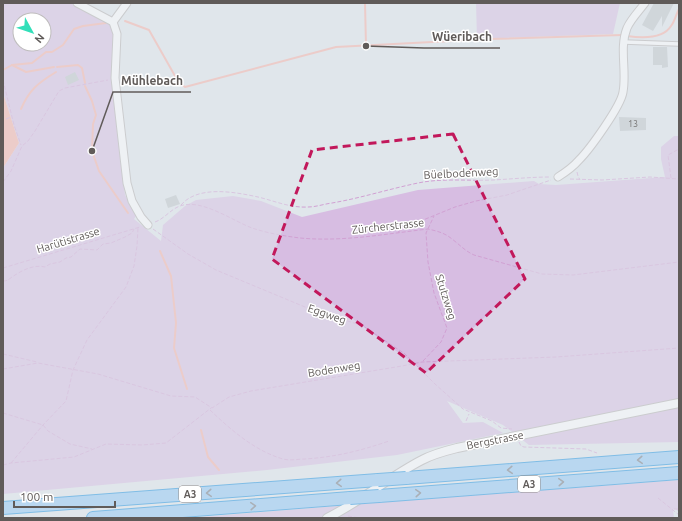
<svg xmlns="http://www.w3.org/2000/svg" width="682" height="521" font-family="Ubuntu,sans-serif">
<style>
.green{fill:#d7bde2;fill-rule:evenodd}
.water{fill:#faada1}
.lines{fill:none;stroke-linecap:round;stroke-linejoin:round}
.stream{stroke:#faada1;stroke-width:2}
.building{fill:#bcc3c6}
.service-casing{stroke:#b2aeac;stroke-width:5.5}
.minor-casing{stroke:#b2aeac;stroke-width:9}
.tertiary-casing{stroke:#b2aeac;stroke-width:10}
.motorway-casing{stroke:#0c8cdf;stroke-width:14}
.path{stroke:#d1a1d3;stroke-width:1;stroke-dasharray:4 2;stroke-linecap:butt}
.service{stroke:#fff;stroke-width:3.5}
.minor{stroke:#fff;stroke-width:7}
.tertiary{stroke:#fff;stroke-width:8}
.motorway{stroke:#8bc6f7;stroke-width:12}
.motorway-bridge-casing{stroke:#0c8cdf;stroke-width:14;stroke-linecap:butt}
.motorway-bridge{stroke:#8bc6f7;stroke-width:12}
.oneway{stroke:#697079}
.marked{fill:none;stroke:#c2185b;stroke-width:3;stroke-dasharray:8 5;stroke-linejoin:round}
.labels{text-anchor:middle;stroke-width:3;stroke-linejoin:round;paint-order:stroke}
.number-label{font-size:9px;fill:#777574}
.shield{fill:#fff;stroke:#908c8b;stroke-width:1}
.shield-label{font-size:10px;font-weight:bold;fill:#605b59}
.street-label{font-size:11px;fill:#605b59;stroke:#fff}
.leader{fill:none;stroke:#605b59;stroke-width:1.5}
.callout-dot{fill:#605b59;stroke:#fff;stroke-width:1.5}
.callout-label{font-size:12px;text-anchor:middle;font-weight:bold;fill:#605b59;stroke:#fff;stroke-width:3;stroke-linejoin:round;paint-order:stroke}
</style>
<rect width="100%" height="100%" fill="#e0e6eb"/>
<g class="green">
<path d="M3 3H70L104 19 111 25 115 40 112 81 125 195 136 216 134 219 161 241 163 225 185 206 196 200 233 196 261 201 302 217 418 190 534 181 539 184 556 185 665 177 661 159V147L674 136H679V442L529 445 503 425 447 401 463 423 483 422 503 433 397 455 267 470 3 494V168L19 143 3 93ZM20 20H44V44H20Z"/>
<path d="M476 3H620L613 34 477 39Z"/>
<path d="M679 480V512L675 509 673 510 674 518H188L411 500Z"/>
</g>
<path class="water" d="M3 93 19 143 3 168Z"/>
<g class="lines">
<g class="stream">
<path d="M365 3 366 46"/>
<path d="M125 21 149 30 179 83 185 87 336 47 490 39 622 35"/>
<path d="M627 36C641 38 663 39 671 26 675 21 676 14 679 9"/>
<path d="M12 65 32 63 46 52H52L63 45 74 29 83 26 106 23"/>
<path d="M57 67 78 65 82 68 85 83"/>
<path d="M3 70 12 65 26 72 54 67"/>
<path d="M85 86 92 101 96 115 93 124 92 151 99 171 128 213"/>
<path d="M21 109C29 90 38 83 56 72"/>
<path d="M160 251 171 276 176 323 174 348 187 389"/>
<path d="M201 430 208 457 219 470"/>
</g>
</g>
<g class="building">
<path d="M654 3H674L662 27V16L653 31 642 25Z"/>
<path d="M653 47H667L668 67 662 68V65H653Z"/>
<path d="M75 72 79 80 68 85 65 77Z"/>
<path d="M619 117 646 118V130L620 131Z"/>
<path d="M176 195 180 204 168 208 165 199Z"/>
</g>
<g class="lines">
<g class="service-casing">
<path id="service" d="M624 42 679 44"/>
</g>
<g class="minor-casing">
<g id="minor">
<path d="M77 3 113 22 117 34 115 78 127 183 132 201 141 217 148 225"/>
<path d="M113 22 127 3"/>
<path d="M558 177C566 172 573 167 579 160 590 149 621 106 623 92 627 71 619 48 627 28 631 19 639 11 645 3"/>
</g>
</g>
<g class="tertiary-casing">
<path id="tertiary" d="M327 518C360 502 389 477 422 460 433 454 445 451 457 448L679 403"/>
</g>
<g class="motorway-casing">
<g id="motorway">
<path d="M406 478 679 457"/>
<path d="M379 496 679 473"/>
<path d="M3 508 378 480"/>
<path d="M93 518 350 498"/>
</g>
</g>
<g class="path">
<path d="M3 80 14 125 21 145"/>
<path d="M6 119 11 117"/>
<path d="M577 172 578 176 580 180"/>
<path d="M671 178 668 155 679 149"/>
<path d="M570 179 602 180 650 177 679 179"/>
<path d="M3 182 11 171 22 146 28 141 35 131 59 91 65 88 108 80"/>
<path d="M181 205C198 185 235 192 258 197 275 201 290 208 308 207 316 207 324 204 332 203 361 198 389 189 418 183 442 178 468 181 493 180 512 179 531 177 551 177"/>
<path d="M155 222C164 219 171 209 180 206 201 198 233 221 252 228 267 233 284 236 300 238 343 242 385 234 428 229 437 231 445 233 452 239 460 245 465 251 474 255L542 274 573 275 679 262"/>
<path d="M153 229 188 254 216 270 305 307 363 326 405 354 435 384 463 409 492 421 501 428 512 429"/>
<path d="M398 232 406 227 455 207 476 201 507 195 551 180"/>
<path d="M3 268 140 227"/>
<path d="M3 281C7 281 8 280 12 277 21 271 33 264 45 267L50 264 60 262 66 258 71 257 80 249 97 250 103 244 111 243 125 237 132 233 134 229"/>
<path d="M3 354 37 362"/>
<path d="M423 361 441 342 447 328 434 293 428 262 426 233 434 216"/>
<path d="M3 369 38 363 98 374 171 396 195 397 212 408 229 397 251 391 402 366 422 362 556 357 679 348"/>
<path d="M210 410C231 430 255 451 283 459 290 461 298 459 305 459 335 457 360 451 389 441"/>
<path d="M3 413 43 425 48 431 70 444 92 449"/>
<path d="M466 421 469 414"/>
<path d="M519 442 521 446 524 447 586 449 597 453"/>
<path d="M11 463 43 425 66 401 73 370 87 340 126 287 134 266 137 246 138 228"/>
<path d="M3 465 11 463 74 457 106 444 142 445 166 443 211 408"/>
<path d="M658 498 679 515"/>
<path d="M674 509H679"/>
<path d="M348 516 360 518"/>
</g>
<use href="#service" class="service"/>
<use href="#minor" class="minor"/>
<use href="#tertiary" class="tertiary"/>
<use href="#motorway" class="motorway"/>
<g class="motorway-bridge-casing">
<g id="motorway-bridge">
<path d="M378 480 406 478"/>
<path d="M350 498 379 496"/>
</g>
</g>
<use href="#motorway-bridge" class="motorway-bridge"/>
</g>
<defs><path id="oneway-chevron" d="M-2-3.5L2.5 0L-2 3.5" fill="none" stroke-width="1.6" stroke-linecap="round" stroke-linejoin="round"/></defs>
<g class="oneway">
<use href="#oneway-chevron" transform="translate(640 460) rotate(176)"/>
<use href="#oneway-chevron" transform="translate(510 470) rotate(176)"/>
<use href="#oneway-chevron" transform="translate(561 482) rotate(-4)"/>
<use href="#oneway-chevron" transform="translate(339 483) rotate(176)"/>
<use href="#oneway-chevron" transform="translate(209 493) rotate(176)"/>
<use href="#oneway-chevron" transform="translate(418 493) rotate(-4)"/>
<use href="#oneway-chevron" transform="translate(253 506) rotate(-4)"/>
</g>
<path d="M0 0H682V521H0ZM453 134 525 279 426 373 272 259 312 150Z" fill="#e0e6eb" fill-opacity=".55" fill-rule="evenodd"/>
<path class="marked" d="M453 134 525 279 426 373 272 259 312 150Z"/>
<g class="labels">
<g class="number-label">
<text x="633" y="127">13</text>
</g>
<g class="shield">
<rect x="518" y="476" width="22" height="16" rx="3"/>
<rect x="179" y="486" width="22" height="16" rx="3"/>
</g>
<g class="shield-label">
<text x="529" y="488">A3</text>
<text x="190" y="498">A3</text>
</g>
<g class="street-label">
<text transform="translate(461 173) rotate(-3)" y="4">Büelbodenweg</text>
<text transform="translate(388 226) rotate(-6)" y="4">Zürcherstrasse</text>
<text transform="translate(68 240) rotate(-17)" y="4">Harütistrasse</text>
<text transform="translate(446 297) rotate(73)" y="4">Stutzweg</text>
<text transform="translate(327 314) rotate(19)" y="4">Eggweg</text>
<text transform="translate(334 369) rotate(-9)" y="4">Bodenweg</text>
<text transform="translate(495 440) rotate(-11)" y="4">Bergstrasse</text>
</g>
</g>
<path class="leader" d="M366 46L424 48H500M92 151L113 92H191"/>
<g class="callout-dot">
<circle cx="366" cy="46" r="4"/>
<circle cx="92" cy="151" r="4"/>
</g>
<g class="callout-label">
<text x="462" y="41">Wüeribach</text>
<text x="152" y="85">Mühlebach</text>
</g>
<rect width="682" height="521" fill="none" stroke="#605b59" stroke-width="8"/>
<g transform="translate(32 32) rotate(130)"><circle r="19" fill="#ffffff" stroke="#bfbdbd"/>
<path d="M0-3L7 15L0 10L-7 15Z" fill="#32dfb9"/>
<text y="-6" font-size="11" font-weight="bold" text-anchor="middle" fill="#605b59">N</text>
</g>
<path d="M14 501v6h101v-6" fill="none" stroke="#605b59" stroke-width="2"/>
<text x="20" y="501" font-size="12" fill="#605b59" stroke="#ffffff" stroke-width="3" paint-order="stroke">100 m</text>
</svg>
